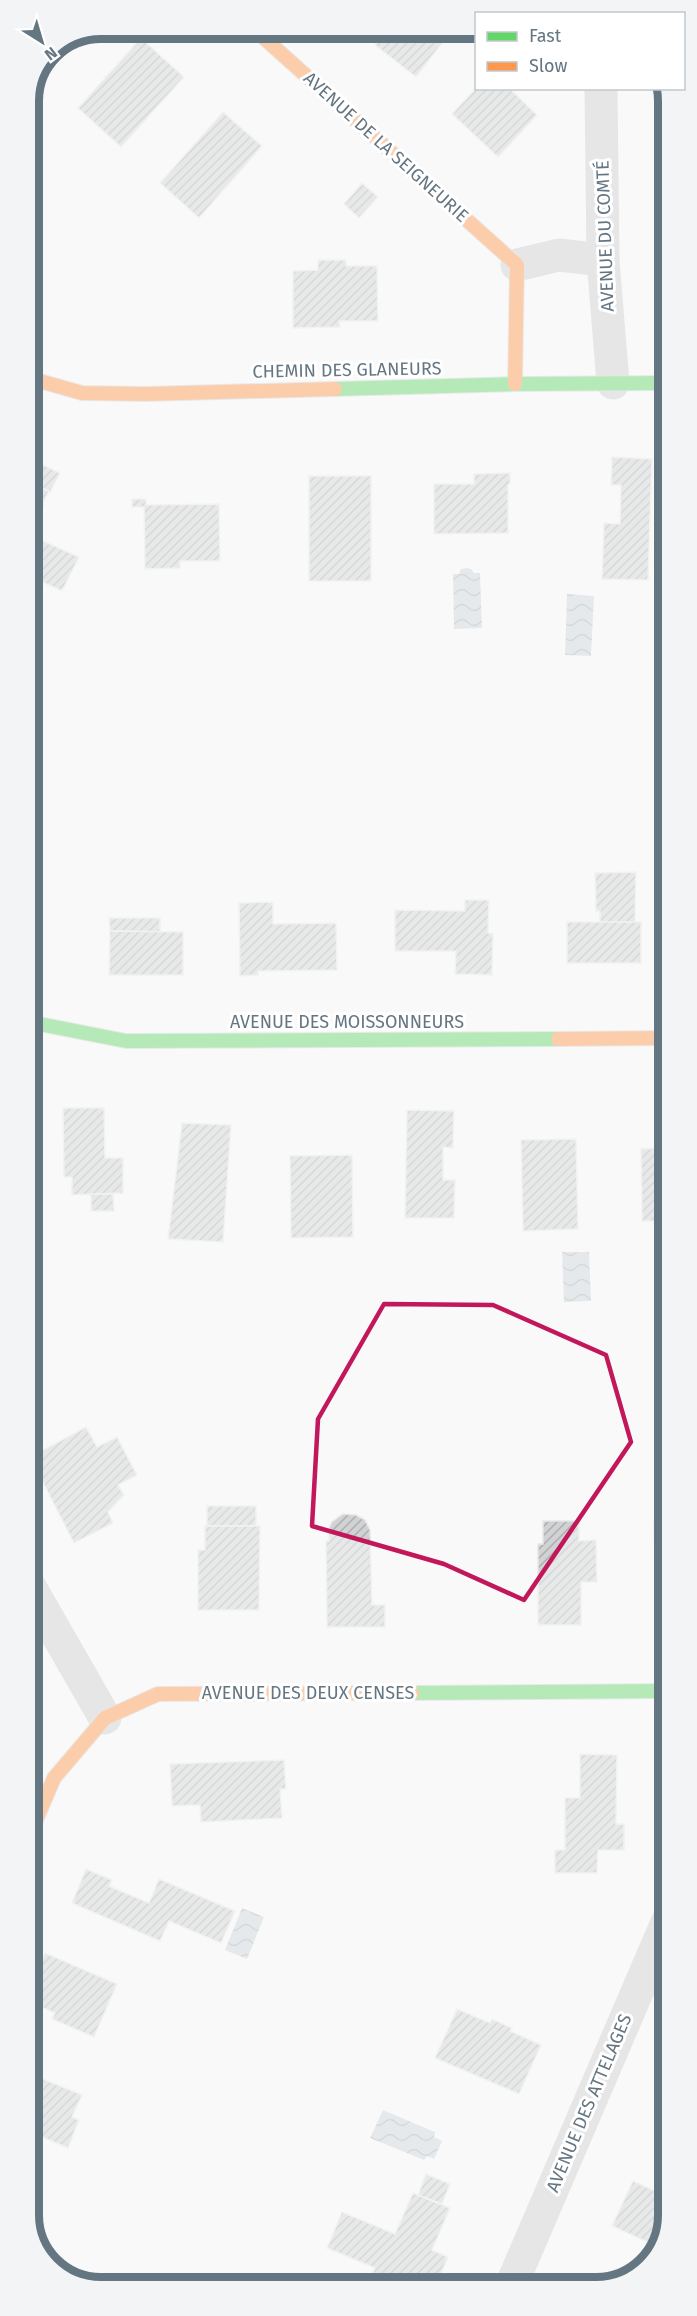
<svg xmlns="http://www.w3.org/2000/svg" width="697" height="2316" font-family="'Fira Sans',sans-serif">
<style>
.water{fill:url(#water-waves)}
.building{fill:url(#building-hatch);stroke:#e8e8e8;stroke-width:1.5}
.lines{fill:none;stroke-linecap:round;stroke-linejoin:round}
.fast-casing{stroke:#d5d6d7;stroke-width:16}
.slow-casing{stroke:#d5d6d7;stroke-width:16}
.street{stroke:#cecfd0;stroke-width:33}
.fast{stroke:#63d668;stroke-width:14}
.slow{stroke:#ff974d;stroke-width:14}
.marked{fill:none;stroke:#c2185b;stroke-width:4.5;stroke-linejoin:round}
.labels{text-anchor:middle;stroke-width:6;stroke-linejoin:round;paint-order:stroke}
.street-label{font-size:18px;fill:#657683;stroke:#fff}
.rim{fill:none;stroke:#657683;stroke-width:8}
</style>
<defs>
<pattern id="water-waves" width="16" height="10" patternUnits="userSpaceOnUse" patternTransform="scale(1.5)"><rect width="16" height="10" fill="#ced6d9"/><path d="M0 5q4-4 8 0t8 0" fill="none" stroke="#abb2b5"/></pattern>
<pattern id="building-hatch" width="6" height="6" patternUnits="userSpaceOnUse" patternTransform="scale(1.5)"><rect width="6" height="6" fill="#d0d2d3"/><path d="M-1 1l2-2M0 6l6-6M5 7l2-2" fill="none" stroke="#acafb1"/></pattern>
</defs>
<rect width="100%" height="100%" fill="#f9f9f9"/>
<g class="water">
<path d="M467 568 471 569 474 573H480L482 628 454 629 453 574H459L461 569Z"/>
<path d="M567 594 594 596 591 656 565 655Z"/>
<path d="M562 1252H589L591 1301 564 1302Z"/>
<path d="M242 1908 264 1917 247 1959 225 1950Z"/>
<path d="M383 2110 435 2132 434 2137 442 2141 434 2159 427 2156 424 2160 370 2138Z"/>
</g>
<g class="building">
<path d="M388 29H453L416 77 375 45Z"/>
<path d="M141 38 184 77 121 147 78 108Z"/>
<path d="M476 88H509L537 115 498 157 452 114Z"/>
<path d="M223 112 262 146 199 218 160 183Z"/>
<path d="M362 183 378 197 359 218 344 204Z"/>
<path d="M318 260H346V266H377L378 321H339L340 327 293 328V271L318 270Z"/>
<path d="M612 457 652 459 648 580 602 579 604 523 620 524 621 485H611Z"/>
<path d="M29 458 60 473 50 492 29 482Z"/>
<path d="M510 473V483L508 485V533L434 534V484H474V474Z"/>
<rect x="309" y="476" width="62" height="105"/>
<path d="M29 482 49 491 43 503 29 497Z"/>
<path d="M29 497 44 504 30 535 79 557 62 591 29 576Z"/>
<path d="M132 499H146V505L219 504 220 561H180V568L145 569 144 507H132Z"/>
<path d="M636 872 635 922 600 923V911H596L595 873Z"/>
<path d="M465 900H489L488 933 493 934 492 975 455 974 456 951H395V910L465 911Z"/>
<path d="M273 902V924L336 923 337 970 258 971V975L240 976 239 903Z"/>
<path d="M109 918H160V932L110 931Z"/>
<rect x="567" y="922" width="74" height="41"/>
<path d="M110 931 183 932V975H109Z"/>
<path d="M63 1108H104L105 1158H123V1193L72 1195V1177H64Z"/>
<path d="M407 1110 454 1111 453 1148 443 1147V1180H455L454 1218H405Z"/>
<path d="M182 1123 231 1125 223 1242 168 1239Z"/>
<path d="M660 1136H668V1221H642L641 1149 661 1148Z"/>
<path d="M576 1139 578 1229 523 1231 521 1140Z"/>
<path d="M352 1155 353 1237 291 1238 290 1156Z"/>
<path d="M91 1194H113L114 1211H91Z"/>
<path d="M86 1427 97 1447 117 1437 137 1475 118 1485 124 1495 108 1512 113 1523 74 1543 30 1457Z"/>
<rect x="207" y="1506" width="49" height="20"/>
<path d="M343 1514 356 1515 365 1520 370 1530 372 1605H385V1627H327L326 1541H329L328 1531 332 1522Z"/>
<path d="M654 1520H668V1623H656Z"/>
<path d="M543 1521H579V1541L596 1540 597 1582H581V1625H538V1544H543Z"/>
<path d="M205 1526H260L259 1610H198V1550H205Z"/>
<path d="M580 1754 617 1755 616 1824H624V1850H598L597 1873H555V1850H565V1798H580Z"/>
<path d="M284 1760 286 1789H280L282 1818 201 1822 200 1805 172 1806 170 1764Z"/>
<path d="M86 1869 112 1880 109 1886 149 1903 159 1879 235 1911 221 1943 169 1921 160 1941 72 1903Z"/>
<path d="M45 1953 117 1984 94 2037 52 2019 55 2013 30 2002V1989Z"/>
<path d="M457 2009 490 2023 492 2019 512 2028 510 2031 541 2045 519 2094 435 2058Z"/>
<path d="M43 2079 82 2095 72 2117 79 2120 68 2148 30 2132V2111Z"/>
<path d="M426 2174 450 2184 442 2204 418 2195Z"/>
<path d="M633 2181 668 2197V2215L658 2247 612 2226Z"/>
<path d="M413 2193 450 2208 432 2250 448 2257 436 2286 402 2287 372 2274 375 2268 327 2248 342 2212 395 2234Z"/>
</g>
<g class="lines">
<g class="fast-casing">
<g id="fast">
<path d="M335 389 515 384 667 383"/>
<path d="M29 1022 126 1041 558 1039"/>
<path d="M412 1693 668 1691"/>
</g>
</g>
<g class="slow-casing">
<g id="slow">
<path d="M254 29 517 265 515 384"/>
<path d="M29 378 82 393 145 394 335 389"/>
<path d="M558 1039 668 1038"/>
<path d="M30 1834 54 1778 105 1718 158 1694 412 1693"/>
</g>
</g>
<g class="street">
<path d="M601 88 603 260 613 383"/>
<path d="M517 265 559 255 603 260"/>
<path d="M30 1587 105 1718"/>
<path d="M511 2286 668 1920"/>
</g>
<use href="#fast" class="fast"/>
<use href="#slow" class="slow"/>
</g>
<path d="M0 0H697V2316H0ZM384 1304 493 1305 606 1355 631 1442 524 1600 444 1564 312 1526 318 1419Z" fill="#f9f9f9" fill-opacity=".55" fill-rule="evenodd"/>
<path class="marked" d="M384 1304 493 1305 606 1355 631 1442 524 1600 444 1564 312 1526 318 1419Z"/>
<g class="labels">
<g class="street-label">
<text transform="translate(386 147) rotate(42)" y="6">AVENUE DE LA SEIGNEURIE</text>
<text transform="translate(605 236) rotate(-92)" y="6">AVENUE DU COMTÉ</text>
<text transform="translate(347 370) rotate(-1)" y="6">CHEMIN DES GLANEURS</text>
<text x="347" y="1028">AVENUE DES MOISSONNEURS</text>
<text x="308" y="1699">AVENUE DES DEUX CENSES</text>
<text transform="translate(589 2103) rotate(-67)" y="6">AVENUE DES ATTELAGES</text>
</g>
</g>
<path d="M0 0H697V2316H0ZM101 39H596A62 62 0 0 1 658 101V2215A62 62 0 0 1 596 2277H101A62 62 0 0 1 39 2215V101A62 62 0 0 1 101 39Z" fill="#f3f4f5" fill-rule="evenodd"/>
<path class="rim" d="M101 39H596A62 62 0 0 1 658 101V2215A62 62 0 0 1 596 2277H101A62 62 0 0 1 39 2215V101A62 62 0 0 1 101 39Z"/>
<rect x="475" y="12" width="210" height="78" fill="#ffffff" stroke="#c1c8cd" stroke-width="1.5"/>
<rect x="487" y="32" width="30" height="9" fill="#63d668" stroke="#c1c8cd" stroke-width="1.5"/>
<text x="529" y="42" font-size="18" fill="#657683">Fast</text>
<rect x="487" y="62" width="30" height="9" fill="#ff974d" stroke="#c1c8cd" stroke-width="1.5"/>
<text x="529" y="72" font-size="18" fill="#657683">Slow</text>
<g transform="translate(42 42) rotate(143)" stroke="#ffffff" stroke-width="4.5" paint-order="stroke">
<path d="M0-4.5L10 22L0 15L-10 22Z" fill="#657683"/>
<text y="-9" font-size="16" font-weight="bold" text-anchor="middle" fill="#657683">N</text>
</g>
</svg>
